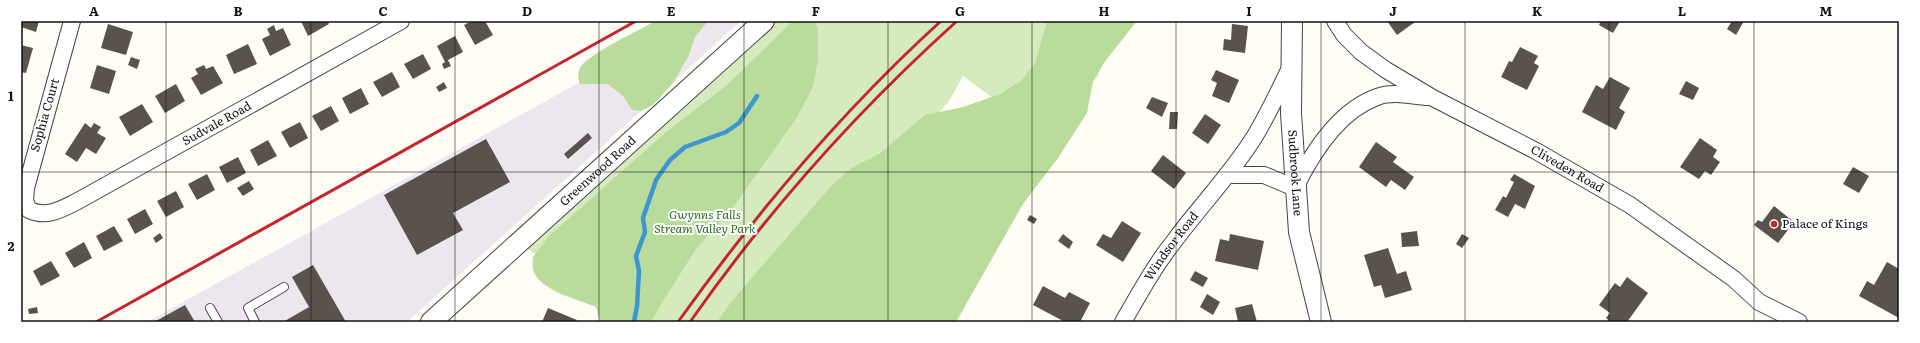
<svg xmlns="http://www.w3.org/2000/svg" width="1920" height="343" font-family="Literata,serif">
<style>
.industrial{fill:#eee6ef}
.green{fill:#d5ebbd}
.forest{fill:#b9dc9c}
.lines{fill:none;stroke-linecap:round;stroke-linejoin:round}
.stream{stroke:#3f96cf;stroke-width:4.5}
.building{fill:#5a524d}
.service-casing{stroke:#444;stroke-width:10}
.minor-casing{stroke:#444;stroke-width:18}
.tertiary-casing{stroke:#444;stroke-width:22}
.service{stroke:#fff;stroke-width:8}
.minor{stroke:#fff;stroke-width:16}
.tertiary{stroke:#fff;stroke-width:20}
.rail{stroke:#c4262e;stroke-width:3}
.grid{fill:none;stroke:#111;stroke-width:1;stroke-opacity:0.55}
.poi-dot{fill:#c4262e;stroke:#fff;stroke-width:1.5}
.labels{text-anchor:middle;stroke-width:4;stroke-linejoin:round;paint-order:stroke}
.street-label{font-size:12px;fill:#111;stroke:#fff}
.park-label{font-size:12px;font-style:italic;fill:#2f6b1f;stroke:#fff}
.poi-label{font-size:12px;fill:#111;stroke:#fff;text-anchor:start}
.neatline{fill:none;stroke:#111;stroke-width:1.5}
.grid-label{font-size:13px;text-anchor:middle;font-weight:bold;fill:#111}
</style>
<rect width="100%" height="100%" fill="#fffdf5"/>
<path class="industrial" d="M690 21H741L407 322H147Z"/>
<path class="green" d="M776 21H1090L1099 74 1052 141 963 76 949 101 756 322H620L621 320 527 248Z"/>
<g class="forest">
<path d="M655 21H708L695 37 688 57 673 83 653 105 641 111 632 110 623 96 608 84H580C578 78 577 72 581 66 595 50 635 33 655 21Z"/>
<path d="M793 21H813L818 27V60L813 87 796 119 731 210 696 249 663 301 651 322H600L596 307C577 299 540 291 533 270 532 266 533 261 533 257L548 237 665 133 727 85Z"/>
<path d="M1047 21H1137L1106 60 1093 81 1087 113 1058 158 1023 204 956 322H717L731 302 832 185 853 167 879 154 925 115 963 107 1000 94 1021 81 1035 63Z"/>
</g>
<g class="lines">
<path class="stream" d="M634 322 637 306 639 271 636 256 645 232 643 218 656 180 670 160 685 147 726 132 739 123 757 96"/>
</g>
<g class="building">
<path d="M23 21H39L36 32 21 27Z"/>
<path d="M301 21H327L329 24 308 36Z"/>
<path d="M472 21H485L493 35 475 45 464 25Z"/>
<path d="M1387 21H1414L1415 22 1397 35Z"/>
<path d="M1601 21H1620L1613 33 1599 25Z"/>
<path d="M1732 21H1744L1736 35 1727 29Z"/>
<path d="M108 24 133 32 126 55 101 48Z"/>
<path d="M1232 24 1248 26 1245 53 1223 50 1224 39 1231 40Z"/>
<path d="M274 25 276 31 283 28 291 45 270 56 262 39 270 35 267 29Z"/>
<path d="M455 36 463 52 448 60 451 66 444 69 442 64 445 62 437 46Z"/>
<path d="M248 44 257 64 234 74 226 55Z"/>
<path d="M21 45 33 48 26 73 21 72Z"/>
<path d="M1520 47 1538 56 1534 63 1539 66 1527 90 1501 77 1509 61 1512 62Z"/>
<path d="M423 54 431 69 413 79 404 64Z"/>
<path d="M131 57 140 60 137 69 128 65Z"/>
<path d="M97 65 116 71 109 94 90 88Z"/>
<path d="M204 65 206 69 213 66 223 83 201 95 191 78 198 74 195 69Z"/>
<path d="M1216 70 1239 80 1229 103 1212 96 1217 83 1211 80Z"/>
<path d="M392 72 400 87 382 97 373 82Z"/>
<path d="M1610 77 1630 88 1619 108 1625 112 1616 130 1582 112 1596 85 1603 89Z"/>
<path d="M1686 81 1699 88 1693 100 1679 94Z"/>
<path d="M444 82 447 88 439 92 436 87Z"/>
<path d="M176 84 185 101 165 113 155 96Z"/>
<path d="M361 88 369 104 350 114 342 98Z"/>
<path d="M1152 97 1168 103 1162 117 1146 108Z"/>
<path d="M142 104 153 122 130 136 119 117Z"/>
<path d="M331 106 339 121 321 131 312 116Z"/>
<path d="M1170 112H1178L1177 129H1169Z"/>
<path d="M1205 114 1221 125 1208 144 1192 133Z"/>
<path d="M300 122 308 138 290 148 281 132Z"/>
<path d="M85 123 91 128 94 123 101 127 97 133 106 138 96 154 86 148 77 162 65 154Z"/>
<path d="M588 133 592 138 568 159 564 154Z"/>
<path d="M1700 138 1717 150 1713 157 1720 162 1711 175 1705 171 1699 179 1680 167Z"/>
<path d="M486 139 510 182 453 213 463 230 417 255 384 195Z"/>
<path d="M268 140 277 156 258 166 250 150Z"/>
<path d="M1376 142 1397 157 1393 162 1414 177 1405 190 1391 180 1386 187 1359 167Z"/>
<path d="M1163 155 1186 173 1174 189 1151 171Z"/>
<path d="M238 157 246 173 227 183 219 167Z"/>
<path d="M1853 167 1869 176 1859 193 1843 184Z"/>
<path d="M207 174 215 190 197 200 188 184Z"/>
<path d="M1514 174 1535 186 1525 209 1515 204 1508 217 1495 210 1503 196 1506 198 1514 182 1510 180Z"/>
<path d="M249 181 254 189 243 196 237 188Z"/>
<path d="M176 191 184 207 166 217 157 201Z"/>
<path d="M1774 206 1794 222 1778 243 1754 225 1758 220 1762 222Z"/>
<path d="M145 209 153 224 135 234 127 219Z"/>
<path d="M1030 215 1037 219 1034 224 1027 220Z"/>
<path d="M1122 221 1141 233 1123 262 1096 245 1103 234 1111 238Z"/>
<path d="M114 226 123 241 104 251 96 236Z"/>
<path d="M1417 231 1419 246 1402 247 1401 233Z"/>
<path d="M160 233 163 238 156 243 153 238Z"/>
<path d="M1063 234 1073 242 1069 249 1058 241Z"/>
<path d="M1230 234 1264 241 1258 270 1215 261 1220 239 1229 241Z"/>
<path d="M1462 234 1469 238 1462 248 1456 244Z"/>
<path d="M84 242 92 258 74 268 65 253Z"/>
<path d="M1388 248 1397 274 1406 271 1412 290 1385 298 1381 285 1374 287 1364 255Z"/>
<path d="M51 261 60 276 41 286 33 271Z"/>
<path d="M1887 262 1899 269V318L1859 296 1867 281 1874 285Z"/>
<path d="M313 265 346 322H283L309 307 292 277Z"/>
<path d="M1195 271 1208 278 1203 287 1190 280Z"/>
<path d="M1627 277 1648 293 1627 322H1611L1606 318 1610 313 1599 305 1615 283 1620 287Z"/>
<path d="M1043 286 1065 298 1069 292 1090 303 1080 322H1065L1033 305Z"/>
<path d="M1207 294 1220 302 1213 315 1200 307Z"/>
<path d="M1252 304 1257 322H1238L1235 308Z"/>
<path d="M185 305 195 322H154Z"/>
<path d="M37 307 38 313 29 314 28 309Z"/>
<path d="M548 308 577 320 576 322H542Z"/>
</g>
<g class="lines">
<g class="service-casing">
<g id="service">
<path d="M210 308 218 322"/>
<path d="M255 322 248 308 284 287"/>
</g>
</g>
<g class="minor-casing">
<g id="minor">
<path id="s1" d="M72 21 26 188 25 201 29 210C46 218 60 210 76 202L401 21"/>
<path id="s2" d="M1335 21 1344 35 1361 52 1386 70 1433 98 1536 151 1630 205 1734 279 1759 302 1799 322"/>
<path d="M1227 175H1264L1295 188C1312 153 1338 111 1377 97 1393 91 1412 96 1428 97"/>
<path id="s3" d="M1123 322C1139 294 1155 265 1175 240 1201 205 1232 173 1255 136 1268 114 1279 91 1290 68"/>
</g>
</g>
<g class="tertiary-casing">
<g id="tertiary">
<path id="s4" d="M1292 21 1291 113 1299 232 1321 322"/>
<path id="s5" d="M431 322 764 21"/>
</g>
</g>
<use href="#service" class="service"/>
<use href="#minor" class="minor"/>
<use href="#tertiary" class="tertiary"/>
<g class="rail">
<path d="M96 322 636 21"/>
<path d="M678 322C756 213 842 111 941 21"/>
<path d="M690 322C767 212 857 111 957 21"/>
</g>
</g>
<path class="grid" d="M166 21V322M311 21V322M455 21V322M599 21V322M744 21V322M888 21V322M1032 21V322M1176 21V322M1321 21V322M1465 21V322M1609 21V322M1754 21V322M21 172H1899"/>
<circle class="poi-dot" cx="1774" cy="224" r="4"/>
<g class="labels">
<g class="street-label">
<text transform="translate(45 115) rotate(-74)" y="4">Sophia Court</text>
<text dy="4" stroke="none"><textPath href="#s1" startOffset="407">Sudvale Road</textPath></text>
<text dy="4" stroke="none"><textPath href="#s2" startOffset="278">Cliveden Road</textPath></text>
<text dy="4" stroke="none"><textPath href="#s5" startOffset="225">Greenwood Road</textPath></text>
<text dy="4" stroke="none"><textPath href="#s4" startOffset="152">Sudbrook Lane</textPath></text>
<text dy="4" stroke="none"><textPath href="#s3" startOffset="90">Windsor Road</textPath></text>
</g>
<g class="park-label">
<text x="705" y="219">Gwynns Falls<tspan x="705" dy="14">Stream Valley Park</tspan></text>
</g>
<g class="poi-label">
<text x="1782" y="228">Palace of Kings</text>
</g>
</g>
<rect width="1920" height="343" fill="none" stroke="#ffffff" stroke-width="44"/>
<rect x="22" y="22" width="1876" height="299" class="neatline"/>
<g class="grid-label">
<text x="94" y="16">A</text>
<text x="238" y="16">B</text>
<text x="383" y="16">C</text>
<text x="527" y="16">D</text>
<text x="671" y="16">E</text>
<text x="816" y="16">F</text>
<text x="960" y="16">G</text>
<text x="1104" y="16">H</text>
<text x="1249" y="16">I</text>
<text x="1393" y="16">J</text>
<text x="1537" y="16">K</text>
<text x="1682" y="16">L</text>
<text x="1826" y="16">M</text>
<text x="11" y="101">1</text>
<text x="11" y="251">2</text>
</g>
</svg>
